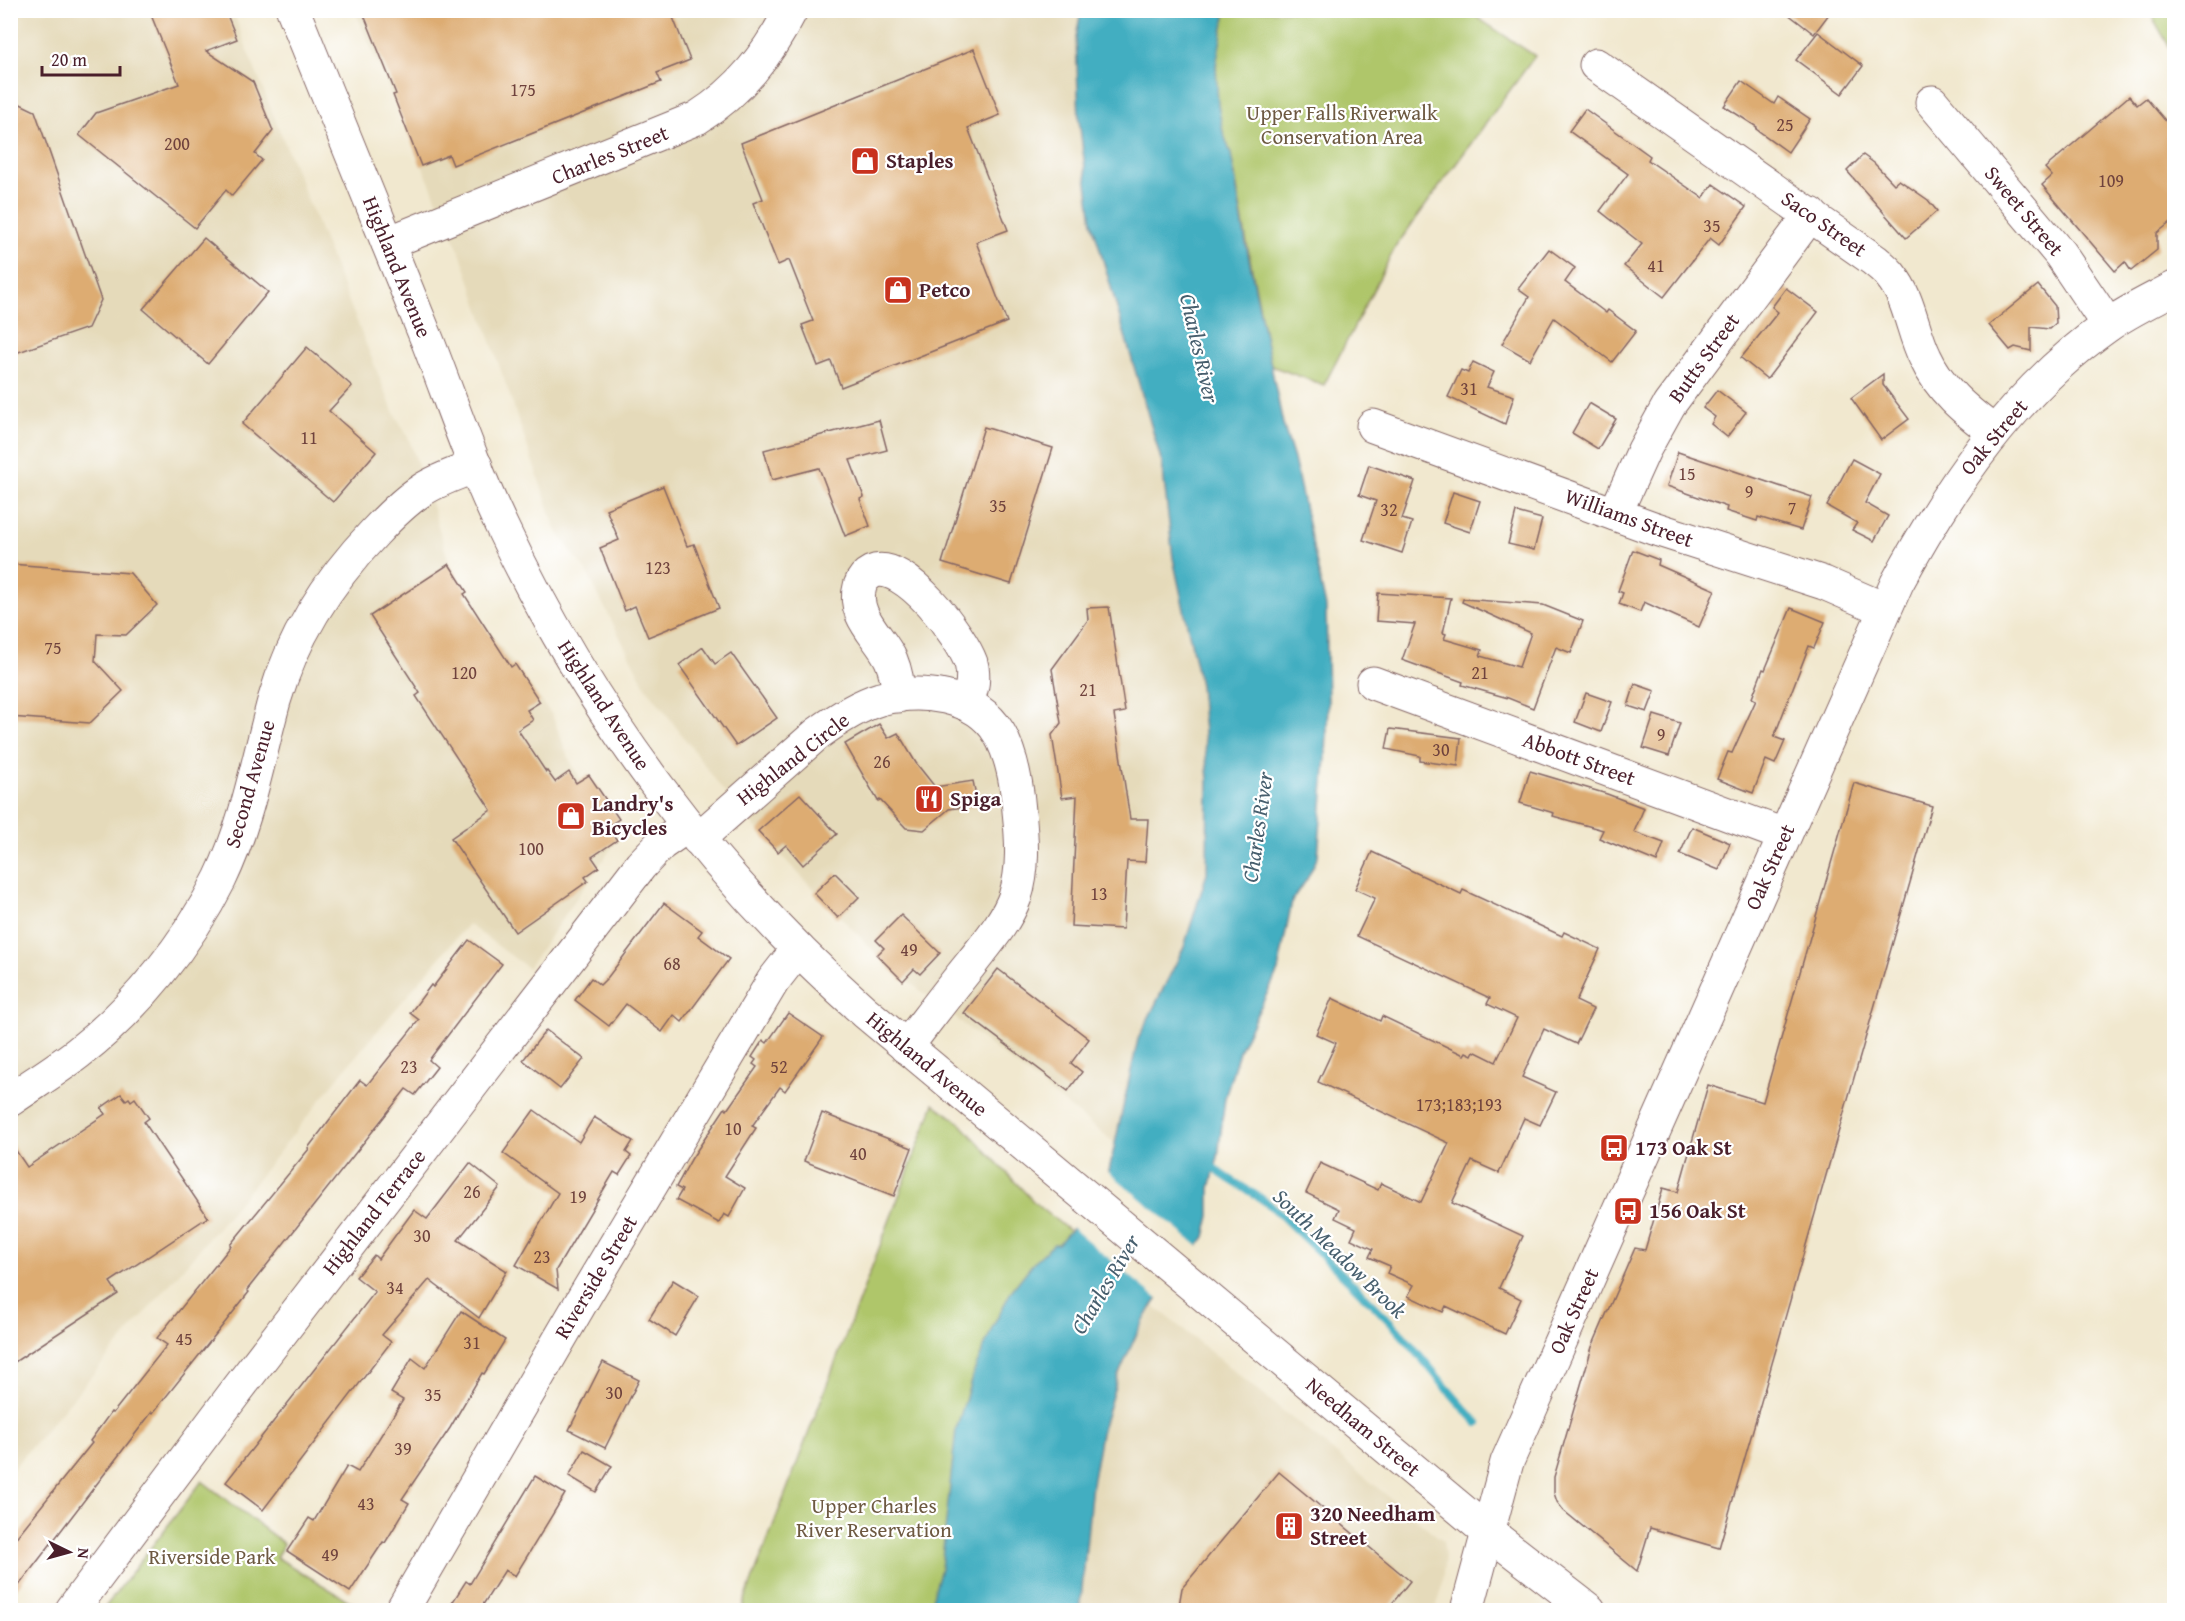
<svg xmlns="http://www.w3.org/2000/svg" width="2185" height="1621" font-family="'Gentium Book Plus',serif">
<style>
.built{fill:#e5daba}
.green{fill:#afc66b;stroke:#7c724b;stroke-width:1.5}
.water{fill:#43aec1;stroke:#466676;stroke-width:1.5}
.pier{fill:#f1e8cf}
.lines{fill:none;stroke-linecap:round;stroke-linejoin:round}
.stream{stroke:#43aec1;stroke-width:8}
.building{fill:#ddac72}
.minor-casing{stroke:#846564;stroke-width:35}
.major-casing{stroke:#846564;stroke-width:35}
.minor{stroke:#fff;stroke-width:33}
.major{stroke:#fff;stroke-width:33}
.labels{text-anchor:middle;stroke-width:4.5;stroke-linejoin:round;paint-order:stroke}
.number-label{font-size:18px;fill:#6f423d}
.park-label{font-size:21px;fill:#6d5941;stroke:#fff}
.street-label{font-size:21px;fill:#4a1f2b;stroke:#fff}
.poi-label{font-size:21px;font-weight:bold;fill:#4a1f2b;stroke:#fff;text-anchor:start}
.water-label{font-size:22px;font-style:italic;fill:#475f6e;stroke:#fff}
</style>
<rect width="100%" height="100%" fill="#fff"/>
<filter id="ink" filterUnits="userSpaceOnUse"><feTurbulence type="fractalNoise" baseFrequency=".0167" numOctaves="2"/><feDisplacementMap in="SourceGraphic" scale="12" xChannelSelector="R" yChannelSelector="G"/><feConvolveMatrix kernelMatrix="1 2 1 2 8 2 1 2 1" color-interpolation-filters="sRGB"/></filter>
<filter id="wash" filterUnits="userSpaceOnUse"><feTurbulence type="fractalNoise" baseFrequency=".008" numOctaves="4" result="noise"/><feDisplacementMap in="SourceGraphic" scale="24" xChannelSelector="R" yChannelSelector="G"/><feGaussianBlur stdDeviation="1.35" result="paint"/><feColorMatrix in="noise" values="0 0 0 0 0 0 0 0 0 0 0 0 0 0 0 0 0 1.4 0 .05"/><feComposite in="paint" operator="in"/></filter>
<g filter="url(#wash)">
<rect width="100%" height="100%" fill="#f1e8cf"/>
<g class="built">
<path d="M11 11H233L248 52 393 411 409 439 430 499 450 566 472 608 552 715 569 759 617 840 528 968 468 924 345 1069 241 1200 11 1471Z"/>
<path d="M355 11H1081L1076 37 1079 120 1092 222 1162 463 1173 558 1200 685 1208 780 1207 873 1184 947 1138 1039 1116 1144 883 961 771 845 723 790 644 684 586 571 557 532 461 255Z"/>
<path d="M1153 1305 1443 1541 1445 1557 1440 1596 1435 1610H1080L1092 1484 1101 1433 1118 1376 1138 1331Z"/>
</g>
<g class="green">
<path d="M1466 10 1535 56 1396 246 1324 385 1271 366C1259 304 1246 243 1236 181 1234 164 1228 149 1223 133 1212 93 1215 50 1226 11Z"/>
<path d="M2149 11H2174V55Z"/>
<path d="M934 1104 959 1122 1034 1202 1072 1233 956 1610H741Z"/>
<path d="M202 1481 284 1544 276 1557 364 1610H103Z"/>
</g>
<path class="water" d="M1081 11H1226L1216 65 1218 105 1223 132 1231 154 1246 244 1283 424 1294 459 1326 607 1328 702 1326 757 1318 856 1307 879 1292 901 1278 971 1239 1051 1225 1098 1218 1157 1210 1188V1216L1205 1237 1153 1305 1138 1331 1118 1376 1101 1433 1092 1484 1080 1610H929L941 1568 956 1430 973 1374 993 1326 1012 1290 1034 1262 1054 1244H1058L1084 1215 1109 1171 1138 1039 1184 947 1207 873 1208 780 1200 685 1173 558 1162 463 1092 222 1079 120 1076 37Z"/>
<path class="pier" d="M1106 1170 1200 1248 1160 1301 1070 1226 1081 1213Z"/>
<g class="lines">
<path class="stream" d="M1208 1163C1230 1184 1260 1193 1279 1213 1317 1251 1357 1287 1394 1326 1423 1357 1448 1393 1478 1423"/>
</g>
<g id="blocks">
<g class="building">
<path d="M149 10H225L237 39 206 51 253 82 273 131 255 154 262 160 232 196 226 190 195 228 79 135 96 113 179 84Z"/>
<path d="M362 10H670L690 60 657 73 661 82 453 165 449 155 421 166 393 95 396 94Z"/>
<path d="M1783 10H1832L1814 34Z"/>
<path d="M1818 32 1863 66 1842 94 1796 60Z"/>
<path d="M974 49 1000 115 968 128 1008 230 976 242 1007 322 841 387 831 361 818 366 802 325 813 321 789 260 778 265 753 203 763 199 741 143Z"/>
<path d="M1741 81 1774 104 1778 97 1810 119 1788 152 1756 129 1757 127 1724 106Z"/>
<path d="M2129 96 2137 105 2146 98 2175 132V219L2157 233V250L2131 271 2125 262 2115 271 2042 185 2052 176 2045 168Z"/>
<path d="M10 99 35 111 101 300 88 328 10 355Z"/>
<path d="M1585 109 1650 156 1648 160 1703 198 1713 184 1746 207 1719 245 1710 238 1664 297 1624 266 1642 244 1600 211 1628 174 1569 131Z"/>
<path d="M1863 155 1874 163 1894 184 1899 180 1928 200 1937 211 1906 238 1847 171Z"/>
<path d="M204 238 268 292 208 364 143 309Z"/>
<path d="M1549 249 1575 268 1565 282 1606 313 1608 310 1636 331 1612 362 1554 318 1530 360 1502 344 1529 297 1518 289Z"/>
<path d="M2038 285 2055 306 2056 323 2049 329 2031 327V351L2015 347 2010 350 1989 325Z"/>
<path d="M1786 288 1818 312 1767 379 1741 358 1778 312 1772 307Z"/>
<path d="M307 347 352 386 329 411 376 452 333 502 242 424Z"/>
<path d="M1473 362 1494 372 1487 387 1514 396 1505 424 1448 397 1461 370 1468 373Z"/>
<path d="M1883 374V385L1909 419 1881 440 1851 398Z"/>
<path d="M1717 390 1746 412 1727 437 1711 424 1715 417 1703 408Z"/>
<path d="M1589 403 1616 419 1598 449 1572 433Z"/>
<path d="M879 420 887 450 850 460 864 497 860 499 870 526 845 536 819 468 772 480 764 450Z"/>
<path d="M984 427 1053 448 1011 584 942 563Z"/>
<path d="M1678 452 1812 497 1801 530 1758 517 1757 521 1726 511 1727 507 1667 486Z"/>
<path d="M1852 459 1880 474 1865 503 1888 516 1874 541 1852 530 1857 523 1827 506Z"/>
<path d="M1369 465 1415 481 1402 519 1412 522 1402 553 1363 540 1376 501 1359 495Z"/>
<path d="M663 486 687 546 694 544 719 608 648 637 635 606 625 611 600 548 619 540 606 509Z"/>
<path d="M1453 492 1480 501 1470 532 1443 523Z"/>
<path d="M1516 512 1542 519 1534 550 1508 544Z"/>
<path d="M1633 550 1659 560 1658 565 1715 590 1699 627 1644 602 1640 612 1619 604 1623 593 1618 591Z"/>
<path d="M10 564 130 573 157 605 126 635 97 634 95 661 123 691 90 723 10 717Z"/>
<path d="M449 564 467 592 464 594 511 667 515 664 540 702 527 710 533 720 518 730 546 772 547 771 555 782 569 772 576 783 589 775 619 819 607 827 617 840 592 857 599 867 585 877 588 881 515 932 451 838 491 810 416 696 420 693 370 616Z"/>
<path d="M1378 593 1451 598 1443 633 1446 634 1444 639 1482 650 1480 656 1519 667 1531 633 1462 602 1463 599 1543 605 1583 621 1571 653 1556 647 1533 708 1508 698 1462 685 1463 682 1402 660 1415 624 1376 621Z"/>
<path d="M1109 607 1125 712 1114 714 1130 819H1148L1145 862 1127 861 1123 929 1071 926 1077 796 1062 798 1052 735 1061 723 1052 669 1088 620 1087 608Z"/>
<path d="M1791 608 1825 622 1814 648 1809 646 1774 737 1785 741 1775 764 1766 760 1753 793 1717 779 1728 752 1732 753 1756 700 1752 698 1763 669 1765 670Z"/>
<path d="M703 647 715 664 731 653 777 718 736 746 679 665Z"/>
<path d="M1635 684 1655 691 1647 712 1628 706Z"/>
<path d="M1586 693 1612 702 1601 732 1575 722Z"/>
<path d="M1654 715 1680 723 1669 756 1643 748Z"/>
<path d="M879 724 888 738 898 733 916 763 935 787 973 781 978 805 949 809 924 830 906 828 880 800 878 801 845 744Z"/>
<path d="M1390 729 1461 738 1458 766 1420 761V756L1386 749Z"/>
<path d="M1530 771 1607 794 1644 808 1634 832 1664 843 1657 862 1599 838 1603 830 1553 816 1554 813 1520 803Z"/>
<path d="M1854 783 1932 806 1719 1548 1650 1528 1637 1571 1564 1511 1557 1502 1554 1493V1477L1592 1347 1635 1248 1645 1250 1663 1188 1678 1192 1708 1085 1763 1102Z"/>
<path d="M800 794 837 834 803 865 786 845 778 852 758 831Z"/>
<path d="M1692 827 1730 843 1719 870 1680 854Z"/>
<path d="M1372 852 1461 894 1463 890 1562 936 1564 932 1600 949 1576 1001 1593 1009 1576 1044 1544 1029 1522 1077 1556 1092 1540 1125 1524 1118 1499 1173 1472 1161 1452 1203 1523 1236 1499 1288 1521 1299 1505 1334 1446 1306 1443 1312 1408 1296 1414 1285 1387 1273 1390 1266 1369 1257 1373 1249 1351 1239 1356 1228 1335 1218 1339 1209 1306 1193 1320 1163 1378 1190 1381 1183 1421 1202 1449 1143 1318 1082 1336 1043 1316 1034 1332 998 1380 1021 1382 1016 1464 1055 1466 1052 1472 1055 1474 1051 1496 1062 1517 1018 1487 1004 1490 998 1357 936 1375 898 1355 889Z"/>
<path d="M835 873 859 897 838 918 814 893Z"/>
<path d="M664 903 702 931 698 936 729 959 682 1022 674 1015 662 1032 626 1004 609 1026 575 1000 591 978 600 985 608 977Z"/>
<path d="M901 915 940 953 920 974 914 969 903 981 877 955 884 948 876 940Z"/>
<path d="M469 940 502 964 429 1060 437 1067 415 1095 406 1089 247 1290 249 1292 212 1339 153 1413 152 1412 10 1597V1545L92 1443 90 1441 111 1412 113 1413 167 1345 157 1338 231 1246 230 1245 309 1149 308 1148 360 1080 367 1085 419 1020 410 1013 431 985 433 987Z"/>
<path d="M998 969 1089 1039 1071 1063 1082 1072 1068 1091 964 1013Z"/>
<path d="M788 1013 823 1037 785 1091 780 1087 752 1126 756 1128 725 1176 745 1188 729 1217 724 1214 719 1223 676 1200 682 1190 676 1187 692 1158 725 1108 727 1110 757 1067 753 1064 756 1060 752 1057 763 1040 767 1043Z"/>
<path d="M546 1030 584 1059 560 1089 523 1060Z"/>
<path d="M121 1094 126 1100 129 1098 131 1101 135 1098 149 1118 144 1122 208 1217 110 1282 118 1294 10 1365V1142L27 1167 105 1114 101 1108Z"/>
<path d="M534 1110 579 1142 594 1117 633 1141 626 1152 631 1156 619 1175 614 1172 556 1270 558 1289 516 1265 558 1193 503 1153Z"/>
<path d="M822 1113 912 1148 894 1196 804 1161Z"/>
<path d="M470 1163 500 1187 458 1240 507 1271 479 1318 429 1280 382 1335 391 1342 263 1510 226 1482 375 1292 356 1277 374 1255 378 1259 414 1210 427 1219Z"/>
<path d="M673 1280 699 1296 675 1336 649 1319Z"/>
<path d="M461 1311 505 1340 484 1374 482 1373 450 1428 402 1499 409 1503 385 1543 383 1542 350 1592 287 1551 309 1518 314 1521 347 1466 358 1472 403 1400 391 1393 412 1358 425 1368Z"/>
<path d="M603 1362 639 1380 605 1448 569 1430Z"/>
<path d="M584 1450 612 1466 596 1492 569 1476Z"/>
<path d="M1279 1472 1410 1581 1386 1611H1178L1182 1588Z"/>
<path d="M535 1476 565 1494 515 1576 505 1570 479 1611H462L452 1603 466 1581 470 1584Z"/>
</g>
</g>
</g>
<g filter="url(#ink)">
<use href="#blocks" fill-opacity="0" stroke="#846564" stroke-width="1.5"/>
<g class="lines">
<g class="minor-casing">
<g id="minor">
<path d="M1596 65 1874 260C1880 265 1887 270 1891 276 1910 299 1912 331 1925 357 1940 390 1966 411 1994 432"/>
<path d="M1932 102 2060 254 2108 325"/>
<path d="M388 243 697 118C740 91 768 55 791 10"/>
<path d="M1373 426 1653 528 1824 583 1884 609"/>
<path d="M1615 514 1644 450 1669 405 1811 214"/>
<path d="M1373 683 1784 835"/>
<path d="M898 696C898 683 896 672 891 660 880 636 851 616 860 586 862 580 866 575 872 572 904 558 962 637 971 663 975 677 972 691 966 704"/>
<path d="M698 839 817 734C836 720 857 706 880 699 920 688 976 694 999 733 1012 755 1017 786 1019 811 1022 839 1024 870 1015 897 1006 922 986 944 970 965 948 992 927 1020 906 1047"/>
<path d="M10 1100C33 1084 56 1070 78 1053 135 1009 188 943 220 879 247 823 258 760 274 701 293 636 328 581 375 532 389 517 405 501 422 490 439 479 458 473 476 466"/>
<path d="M72 1610 234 1394 641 865 661 844 687 826"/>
<path d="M402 1610 583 1299 773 981 798 949"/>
<path d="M1467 1610 1507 1462 1897 583C1950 485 2014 392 2107 326 2128 311 2152 300 2174 288"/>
</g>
</g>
<g class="major-casing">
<path id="major" d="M293 10C338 121 383 231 428 342 452 404 473 467 502 527 589 712 713 877 865 1012L1488 1532 1589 1610"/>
</g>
<use href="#minor" class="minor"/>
<use href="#major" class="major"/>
</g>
</g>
<defs>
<g id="shop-square" transform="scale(1.5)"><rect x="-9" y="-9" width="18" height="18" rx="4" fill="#c8321e" stroke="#fff"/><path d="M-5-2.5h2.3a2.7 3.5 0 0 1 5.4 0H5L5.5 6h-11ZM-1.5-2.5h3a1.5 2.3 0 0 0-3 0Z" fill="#fff"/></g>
<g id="restaurant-square" transform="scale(1.5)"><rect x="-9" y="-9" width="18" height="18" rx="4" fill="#c8321e" stroke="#fff"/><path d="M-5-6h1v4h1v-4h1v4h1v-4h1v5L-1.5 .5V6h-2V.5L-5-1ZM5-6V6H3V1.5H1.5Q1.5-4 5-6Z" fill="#fff"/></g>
<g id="bus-square" transform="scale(1.5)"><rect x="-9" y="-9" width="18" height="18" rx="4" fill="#c8321e" stroke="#fff"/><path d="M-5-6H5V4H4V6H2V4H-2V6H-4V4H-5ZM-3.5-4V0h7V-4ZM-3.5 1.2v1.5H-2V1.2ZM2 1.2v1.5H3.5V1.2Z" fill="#fff"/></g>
<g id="building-square" transform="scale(1.5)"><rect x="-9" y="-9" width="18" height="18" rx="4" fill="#c8321e" stroke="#fff"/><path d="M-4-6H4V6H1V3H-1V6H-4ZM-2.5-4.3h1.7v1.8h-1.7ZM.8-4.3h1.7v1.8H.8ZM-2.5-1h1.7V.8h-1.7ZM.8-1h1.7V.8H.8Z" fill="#fff"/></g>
</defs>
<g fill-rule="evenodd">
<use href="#shop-square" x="865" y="161"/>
<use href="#shop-square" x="898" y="290"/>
<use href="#restaurant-square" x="929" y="799"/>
<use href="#shop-square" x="571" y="816"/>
<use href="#bus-square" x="1614" y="1148"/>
<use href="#bus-square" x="1628" y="1211"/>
<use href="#building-square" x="1289" y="1526"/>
</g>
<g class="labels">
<g class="number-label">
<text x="523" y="96">175</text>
<text x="1785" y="131">25</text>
<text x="177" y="150">200</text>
<text x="2111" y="187">109</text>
<text x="1712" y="232">35</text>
<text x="1656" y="272">41</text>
<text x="1469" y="395">31</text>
<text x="309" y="444">11</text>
<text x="1687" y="480">15</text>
<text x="1749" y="498">9</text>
<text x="998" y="512">35</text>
<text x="1792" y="514">7</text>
<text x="1389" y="516">32</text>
<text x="658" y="574">123</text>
<text x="53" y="654">75</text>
<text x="464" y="679">120</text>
<text x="1480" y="679">21</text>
<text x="1088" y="696">21</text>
<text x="1661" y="741">9</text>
<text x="1441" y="756">30</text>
<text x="882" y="768">26</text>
<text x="531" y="855">100</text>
<text x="1099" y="900">13</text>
<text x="909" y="956">49</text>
<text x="672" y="970">68</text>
<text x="409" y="1073">23</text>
<text x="779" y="1073">52</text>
<text x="1459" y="1111">173;183;193</text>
<text x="733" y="1135">10</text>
<text x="858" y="1160">40</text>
<text x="472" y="1198">26</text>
<text x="578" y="1203">19</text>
<text x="422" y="1242">30</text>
<text x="542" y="1263">23</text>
<text x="395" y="1294">34</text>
<text x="184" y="1345">45</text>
<text x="472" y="1349">31</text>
<text x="614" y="1399">30</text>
<text x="433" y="1401">35</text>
<text x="403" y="1455">39</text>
<text x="366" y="1510">43</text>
<text x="330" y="1561">49</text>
</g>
<g class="park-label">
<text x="1342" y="120">Upper Falls Riverwalk<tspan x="1342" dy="24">Conservation Area</tspan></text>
<text x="874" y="1513">Upper Charles<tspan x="874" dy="24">River Reservation</tspan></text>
<text x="212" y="1564">Riverside Park</text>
</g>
<g class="street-label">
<text transform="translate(610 155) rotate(-22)" y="7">Charles Street</text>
<text transform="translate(2024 211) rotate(50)" y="7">Sweet Street</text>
<text transform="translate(1824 224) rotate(35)" y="7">Saco Street</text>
<text transform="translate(397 267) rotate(68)" y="7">Highland Avenue</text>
<text transform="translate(1704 358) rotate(-54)" y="7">Butts Street</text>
<text transform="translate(1994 437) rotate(-50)" y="7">Oak Street</text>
<text transform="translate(1629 518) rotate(20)" y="7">Williams Street</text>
<text transform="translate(604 705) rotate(57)" y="7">Highland Avenue</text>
<text transform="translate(793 759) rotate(-38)" y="7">Highland Circle</text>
<text transform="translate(1579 759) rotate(20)" y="7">Abbott Street</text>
<text transform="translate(250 784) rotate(-74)" y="7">Second Avenue</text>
<text transform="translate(1770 867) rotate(-66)" y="7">Oak Street</text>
<text transform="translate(927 1064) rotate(40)" y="7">Highland Avenue</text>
<text transform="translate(374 1212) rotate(-52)" y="7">Highland Terrace</text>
<text transform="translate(596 1277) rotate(-59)" y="7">Riverside Street</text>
<text transform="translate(1574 1311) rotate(-66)" y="7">Oak Street</text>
<text transform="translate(1363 1427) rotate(40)" y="7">Needham Street</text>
</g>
<g class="poi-label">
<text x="886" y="168">Staples</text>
<text x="919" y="297">Petco</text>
<text x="950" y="806">Spiga</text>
<text x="592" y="811">Landry's<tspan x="592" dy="24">Bicycles</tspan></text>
<text x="1635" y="1155">173 Oak St</text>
<text x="1649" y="1218">156 Oak St</text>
<text x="1310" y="1521">320 Needham<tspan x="1310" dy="24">Street</tspan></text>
</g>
<g class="water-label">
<text transform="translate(1200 348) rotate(77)" y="8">Charles River</text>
<text transform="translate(1257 827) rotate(-82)" y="8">Charles River</text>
<text transform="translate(1340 1253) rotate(44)" y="8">South Meadow Brook</text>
<text transform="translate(1105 1284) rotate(-59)" y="8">Charles River</text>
</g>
</g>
<rect width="2185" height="1621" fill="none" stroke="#fff" stroke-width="36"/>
<g transform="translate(69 1552) rotate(95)" stroke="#ffffff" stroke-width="4.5" paint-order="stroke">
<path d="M0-4.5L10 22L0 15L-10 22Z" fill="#4a1f2b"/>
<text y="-9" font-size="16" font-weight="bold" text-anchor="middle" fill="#4a1f2b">N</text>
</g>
<path d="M42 66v9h78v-9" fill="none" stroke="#4a1f2b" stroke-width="3"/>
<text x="51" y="66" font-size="18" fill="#4a1f2b" stroke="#ffffff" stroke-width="4.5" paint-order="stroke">20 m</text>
</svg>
